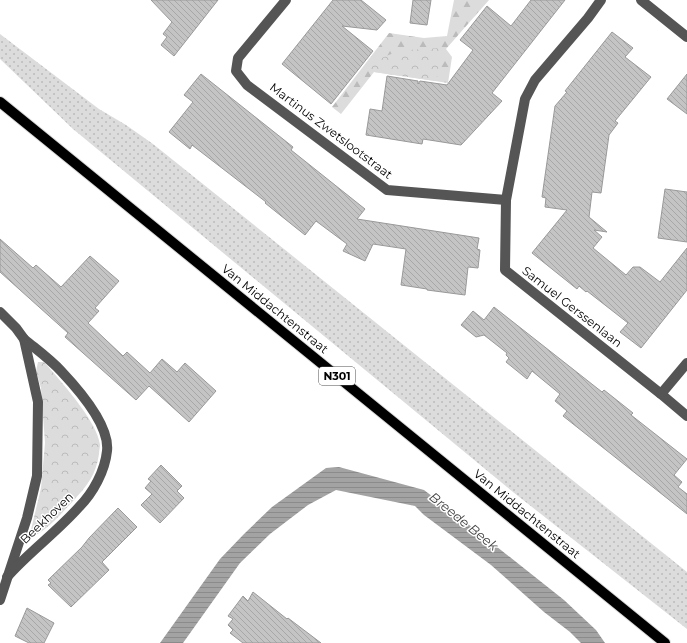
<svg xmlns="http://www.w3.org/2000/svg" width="687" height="643" font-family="Montserrat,sans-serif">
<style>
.grass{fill:url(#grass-dots)}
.forest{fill:url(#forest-firs)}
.park{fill:url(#park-crowns)}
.water{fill:url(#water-rules)}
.building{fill:url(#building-back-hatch);stroke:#999}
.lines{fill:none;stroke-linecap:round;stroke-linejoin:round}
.major-casing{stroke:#dbdbdb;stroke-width:12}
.minor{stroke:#555;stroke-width:10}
.major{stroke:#000;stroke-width:10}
.labels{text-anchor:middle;stroke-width:3;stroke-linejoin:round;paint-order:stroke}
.shield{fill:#fff;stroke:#4c4c4c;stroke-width:1}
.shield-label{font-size:11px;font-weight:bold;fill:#000}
.street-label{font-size:12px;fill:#000;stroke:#fff}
.water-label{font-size:13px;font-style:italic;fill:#444;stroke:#fff}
</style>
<defs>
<pattern id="grass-dots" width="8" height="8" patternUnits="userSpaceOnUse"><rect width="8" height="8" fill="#dcdcdc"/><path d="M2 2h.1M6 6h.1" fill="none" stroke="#bbb" stroke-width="1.8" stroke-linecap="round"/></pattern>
<pattern id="forest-firs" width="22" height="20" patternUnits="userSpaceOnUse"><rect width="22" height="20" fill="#dcdcdc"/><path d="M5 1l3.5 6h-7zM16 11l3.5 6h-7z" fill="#bbb"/></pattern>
<pattern id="park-crowns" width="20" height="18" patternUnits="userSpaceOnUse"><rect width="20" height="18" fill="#dcdcdc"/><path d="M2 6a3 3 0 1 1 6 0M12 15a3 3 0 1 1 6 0" fill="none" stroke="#bbb"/></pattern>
<pattern id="water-rules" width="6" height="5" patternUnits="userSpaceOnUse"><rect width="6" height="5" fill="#a3a3a3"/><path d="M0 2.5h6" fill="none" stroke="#8b8b8b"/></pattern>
<pattern id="building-back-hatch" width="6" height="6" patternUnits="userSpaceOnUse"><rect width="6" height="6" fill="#c4c4c4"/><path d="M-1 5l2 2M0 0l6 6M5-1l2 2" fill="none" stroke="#a7a7a7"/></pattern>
</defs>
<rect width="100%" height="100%" fill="#fff"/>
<path class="grass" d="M0 34 99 109 126 125 153 144 687 572V629L513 492 73 129 0 59Z"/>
<path class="forest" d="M454 0H489L446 49 452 57 448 83 374 72 341 114 332 107 389 33 424 38 447 36Z"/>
<g class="park">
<path d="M442 48 436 81 367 71C386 47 415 50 442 48Z"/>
<path d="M38 362H44C59 379 98 422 100 445 100 447 99 451 99 454 96 475 87 486 73 501 60 515 46 532 29 538L41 488 45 443 41 388 36 371Z"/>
</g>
<path class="water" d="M339 467 424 490 458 516 564 600 596 630 605 643H581L570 632 544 612 491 565 424 515 415 506 336 490 308 505 270 534 240 563 183 643H160L220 559 244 534 272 507 326 468Z"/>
<g class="building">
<path d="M151 0H218L174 56 161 45 167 37 163 34 172 22Z"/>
<path d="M333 0H361L386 20 377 30 342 26 373 51 331 104 282 64Z"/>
<path d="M413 0H431L427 25 410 23Z"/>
<path d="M531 0H565L492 93 502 101 461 145 423 139 422 144 366 135 370 109 382 111 387 76 418 81V84L420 81 447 85 473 50 460 40 487 6 511 26Z"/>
<path d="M612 32 633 48 625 57 651 77 615 121 618 123 609 135 601 193 592 192 589 217 607 232 594 230 602 237 593 248 626 275 633 267H640L660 282 687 248V290L641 348 620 332 628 323 587 291 586 292 579 286 577 289 532 253 567 210 545 207 546 198 542 197 555 106 567 92 565 91Z"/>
<path d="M201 74 293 147 291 150 365 209 357 219 479 238 477 249 480 250 478 268 468 267 465 295 427 290V289L401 285 406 249 373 244 365 261 343 251 347 244 316 221 305 235 265 203 266 202 192 145 190 149 169 132 193 102 184 95Z"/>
<path d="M687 74V114L667 99Z"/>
<path d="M665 189 687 192V242L658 238Z"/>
<path d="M0 239 33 268 36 265 61 287 90 256 119 281 95 308 99 311 88 323 123 356 127 352 150 373 162 359 177 372 185 363 216 391 189 422 149 386 136 400 65 337 68 333 0 272Z"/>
<path d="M494 307 602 392 604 390 633 413 631 415 687 459 674 475 682 482 678 487 687 494V514L563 416 567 411 555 401 560 394 532 371 527 379 506 362 509 358 506 355 507 353 484 335 476 337 461 325 473 311 484 320Z"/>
<path d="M161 465 182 486 177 491 184 498 160 523 141 505 152 494 145 488 151 481 148 479Z"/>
<path d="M118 508 137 527 102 562 109 570 71 607 48 585 51 583 48 580 82 547 89 538Z"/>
<path d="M253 592 287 619 288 618 321 643H243L230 633 233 630 228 625 233 619 228 616 243 596 248 601Z"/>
<path d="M27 608 54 623 44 643H29L15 636Z"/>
</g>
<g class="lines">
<g class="major-casing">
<path id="major" d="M0 102 665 643"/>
</g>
<g class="minor">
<path d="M286 0 238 58 236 71 247 85 387 190 506 200"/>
<path d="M601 0 588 18 535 80 525 99 506 200 505 270 661 394 687 416"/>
<path d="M641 0 687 37"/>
<path d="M0 312 16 328 24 339 38 402 37 476 27 518 0 600"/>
<path d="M661 394 687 363"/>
<path d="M7 577C29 552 57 532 79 507 93 493 105 471 107 451 110 425 78 389 61 371 50 359 36 349 24 339"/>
</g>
<use href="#major" class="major"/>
</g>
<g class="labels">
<rect class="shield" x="319" y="367" width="36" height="18" rx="3"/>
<g class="shield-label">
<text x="337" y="380">N301</text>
</g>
<g class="street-label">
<text transform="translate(331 131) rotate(37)" y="4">Martinus Zwetslootstraat</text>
<text transform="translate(572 307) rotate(38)" y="4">Samuel Gerssenlaan</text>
<text transform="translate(275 309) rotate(39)" y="4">Van Middachtenstraat</text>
<text transform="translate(527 514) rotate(39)" y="4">Van Middachtenstraat</text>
<text transform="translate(47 518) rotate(-44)" y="4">Beekhoven</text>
</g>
<g class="water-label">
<text transform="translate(464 521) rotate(39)" y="5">Breede Beek</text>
</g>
</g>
</svg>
